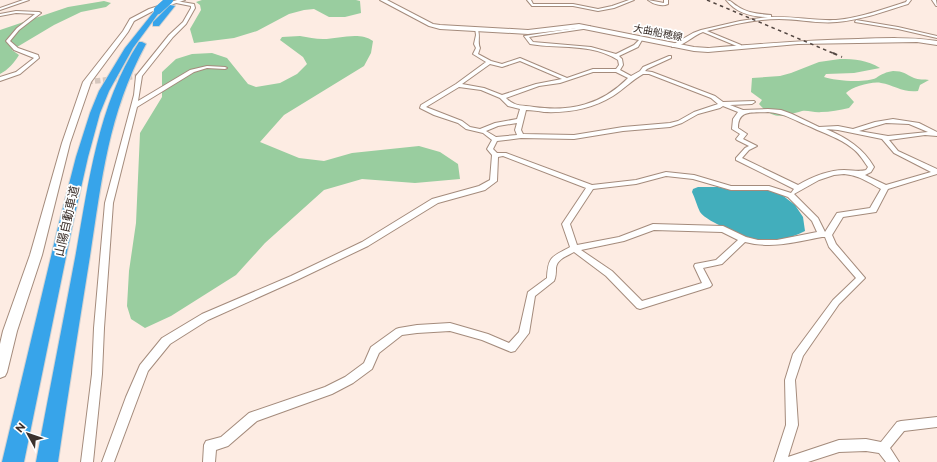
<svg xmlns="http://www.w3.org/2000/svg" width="937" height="462" font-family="Montserrat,'Noto Sans JP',sans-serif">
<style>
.green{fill:#99cd9f}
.water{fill:#42aebc}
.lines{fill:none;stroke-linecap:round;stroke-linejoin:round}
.street-tunnel{stroke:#d6c7be;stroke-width:5.5;stroke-dasharray:5.5 2.5;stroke-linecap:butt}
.street-casing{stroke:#a48b7c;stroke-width:2}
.secondary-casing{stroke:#a48b7c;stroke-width:2}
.highway-casing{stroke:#d4d2d1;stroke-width:2}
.street{fill:#fff;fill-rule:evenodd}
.secondary{fill:#fff;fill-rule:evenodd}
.highway{fill:#37a4ea;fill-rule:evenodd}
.rail-far1{stroke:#524641;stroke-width:1.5;stroke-dasharray:3.5 3.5;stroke-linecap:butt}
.rail{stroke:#524641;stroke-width:2;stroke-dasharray:4.5 4.5;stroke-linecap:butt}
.highway-bridge-casing{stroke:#d4d2d1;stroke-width:8;stroke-linecap:butt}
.highway-bridge{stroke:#37a4ea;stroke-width:8}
.labels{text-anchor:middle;stroke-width:3.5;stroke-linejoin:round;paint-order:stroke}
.far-street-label{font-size:10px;fill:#3c312c;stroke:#fff}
.street-label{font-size:12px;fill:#3c312c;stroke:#fff}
</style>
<rect width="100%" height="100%" fill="#fdece3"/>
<g class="green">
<path d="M202 0H356L360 1 361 13 345 17H329L314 9 304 10 289 14 257 31 234 38 194 43 190 29 201 10 200 5 196 2Z"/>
<path d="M104 1 111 3 106 7 81 12 54 25 12 50 19 55C14 63 8 70 0 74V30L68 7Z"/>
<path d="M300 36C308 37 315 39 323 39 339 39 359 31 373 41L371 53 364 66 284 115 260 142 299 158 324 161 352 153 419 146 440 152 458 164 460 179 415 183 362 179 324 190 265 243 236 275 171 316 145 328 131 319 127 306 129 271 136 223 140 133 162 97V72L176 59 192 54 212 53 227 58 248 84 256 87 280 83 297 74 307 64 303 57 280 40 282 37Z"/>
<path d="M840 59C855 59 867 60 880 68L854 73 826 74 824 77C834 81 867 83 876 78 882 74 886 72 893 71 904 71 905 74 914 78 918 80 925 79 929 80L920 85 918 91C903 93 894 85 881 83 872 81 852 87 846 93L854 102 849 108C840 110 830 112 821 112 815 113 808 110 802 111 784 116 774 121 759 104L762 100 751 92 752 78 780 76 791 73 819 62Z"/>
</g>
<path class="water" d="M698 187H718L730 190 771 191 782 195 795 205 803 217 805 231C772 247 755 242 723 227 717 224 704 218 700 212 697 206 695 198 692 192L693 189Z"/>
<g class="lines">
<path class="street-tunnel" d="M87 82 139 76"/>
<g class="street-casing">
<g id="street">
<path d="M23 0H29L0 10V8Z"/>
<path d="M527 0H531L533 4H573L598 9 612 6 629 0H634L614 8 598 11 573 6H532Z"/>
<path d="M648 0 664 3V0H668V4C662 7 653 4 648 0Z"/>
<path d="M726 0C731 0 733 4 737 6 747 13 759 14 771 15V17C793 16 814 21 836 20 860 18 883 9 906 2L907 0H911L908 4C885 11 862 20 837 22 818 24 799 19 779 19 755 19 731 25 707 31L741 45V47H739L703 32C692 36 683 47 672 47V45L693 33 701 30 740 21 768 17C752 17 736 13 726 0Z"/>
<path d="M932 0H936L937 6H936Z"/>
<path d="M176 1 194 4 195 8 186 24 173 37 142 76 138 101 190 70 207 66 225 67 227 68 225 69 207 68 194 72 137 107 113 203 104 328 102 374 93 462H81L92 374 94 328 105 203 134 95 136 76 169 35 183 22 191 8V6L176 3Z"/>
<path d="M16 11 39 12 41 13 19 30 10 41 18 48 38 55 39 58 20 74 0 81V77L16 72 34 58 14 50 6 41 17 28 35 14 16 13 0 16V14Z"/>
<path d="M856 20 898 27 937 36V38L898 29 855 22Z"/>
<path d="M589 26H590V28L529 37 533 42 591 47 616 54 634 45 640 39 642 40 638 47 619 56 622 59 623 65 620 70 631 76 640 71 643 67 669 56H671V58L647 69 645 71 652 72 715 96 723 102 754 101 755 102 752 104 730 105 743 110 768 109 781 110 792 114 819 127 838 126 853 129 875 122 893 119 919 123 937 132V136L925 135 889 140 898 151 937 169V174L888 189 876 212 843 217 832 235 836 244 865 278 839 304 803 356 795 380 798 425 788 457 839 440 866 439 881 442 897 422 901 421 937 417V427L904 431 890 448 899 462H886L879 453 866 451 839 452 808 462H774L786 425 785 380 793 354 833 300 856 278 829 247 825 237H822C795 242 772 249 745 242L722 264 703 268 712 285 710 287 640 309 637 308 606 276 574 252C567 256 557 259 556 268 556 272 556 277 554 281L535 296 529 333 515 351 511 352 482 340 450 331 417 333 402 335 379 353 372 369 353 383 332 394 257 421 228 446 216 450 215 462H203L204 445 206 441 221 437 249 413 325 387 345 377 364 363 371 347 396 329 399 328 417 325 450 323 488 334 509 343 519 332 528 292 547 278C548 256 552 257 570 247L562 224 586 188 503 156 498 157 497 181 485 190 438 203 368 246 297 280 208 320 170 344 148 371 114 462H102L126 397 140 365 162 338 202 314 291 276 362 242 432 199 479 186 490 180 492 155 487 149 492 140 483 133 466 129 458 123 434 115 420 108 421 105 456 84 486 62 473 54 476 48 474 44 476 35 475 28H477C481 35 477 42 480 48L478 54 491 61 502 64 520 58 567 78 593 69H616L619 65 618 60C592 43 559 49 530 44L524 36ZM520 61 562 79 536 84 502 95 484 88 462 84 490 64 502 67ZM593 72H616L628 78C601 105 571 112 534 107 521 105 515 107 506 98L539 86 560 83ZM643 74H649L711 98 718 104 694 112 678 121 670 123 623 127 574 135 523 134 521 130 526 110C532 110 538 111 544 112 568 113 592 109 613 96 624 89 632 80 643 74ZM459 87 481 90 500 98 508 106 520 109 517 119 495 123 480 129 470 127 462 121 426 107ZM723 106 738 112 733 119 732 129 740 134 736 139 737 140 749 146 745 148 736 158V160L794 189 791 193 769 186H731L694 175 666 172 636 180 592 185 506 153H497L493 149 497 141 521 138 574 139 623 131 670 127 682 123 698 114 720 108ZM768 112C784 113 796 121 811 127 825 134 840 138 852 148 859 153 863 160 868 167L866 170C858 172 853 170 844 170 828 170 812 177 798 185L742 158 749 150 757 146 743 139 747 134 738 128C738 109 752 113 768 112ZM517 123 515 130 517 135 496 137 486 131 498 126ZM886 123 909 124 928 132 888 136 859 131ZM826 129 838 130 882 139 894 153 931 172 886 185 865 175 871 172 874 167C863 148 847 138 826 129ZM844 174C858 175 868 182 881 189L870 208 837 213 825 232 818 218 794 194 819 180 834 175ZM666 176 693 179 731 190H768L788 197 812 221 817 232 777 240H758L746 237 723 226 653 224 619 237 577 245 570 224 593 189 636 184ZM654 230 722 232 738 240 716 260 695 264 694 266 702 283 642 301 612 271 581 250 624 241Z"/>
</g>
</g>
<g class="secondary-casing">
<g id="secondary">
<path d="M177 0H185L153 11 134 21 128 32 91 82 70 143 42 255 17 331 7 372 5 376 0 378V344L3 331 30 255 62 143 83 82 123 31 130 19 149 9Z"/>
<path d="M380 0H387L433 24 440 25 528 30 579 24 694 47 708 48C758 44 807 40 858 39 884 38 911 37 937 41V45L917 42 798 44 708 52 694 51 579 28 528 34 440 29 429 26Z"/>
</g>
</g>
<g class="highway-casing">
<g id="highway">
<path d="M170 5 175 6 159 26H153V22Z"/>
<path d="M156 9 161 10 133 48 109 91 100 113 88 157 73 223 24 462H2L59 223 76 157 90 113 99 91 125 48Z"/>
<path d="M139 42H142L146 44C108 114 102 179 90 256 79 325 68 393 58 462H36C49 392 63 323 76 253 89 181 98 105 139 42Z"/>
</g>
</g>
<use href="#street" class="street"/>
<use href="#secondary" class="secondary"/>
<use href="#highway" class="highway"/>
<path class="rail-far1" d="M707 0 835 54"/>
<path class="rail" d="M833 53 842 57"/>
<g class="highway-bridge-casing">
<path id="highway-bridge" d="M158 10 169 0"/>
</g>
<use href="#highway-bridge" class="highway-bridge"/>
</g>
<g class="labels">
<g class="far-street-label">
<text transform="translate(658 32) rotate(11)" y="4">大曲船穂線</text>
</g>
<g class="street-label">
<text transform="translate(67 221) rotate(-77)" y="4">山陽自動車道</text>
</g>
</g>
<g transform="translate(28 434) rotate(310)" stroke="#ffffff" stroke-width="3" paint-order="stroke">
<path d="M0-3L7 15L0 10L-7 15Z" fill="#3c312c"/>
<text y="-6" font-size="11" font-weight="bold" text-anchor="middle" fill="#3c312c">N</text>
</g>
</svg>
